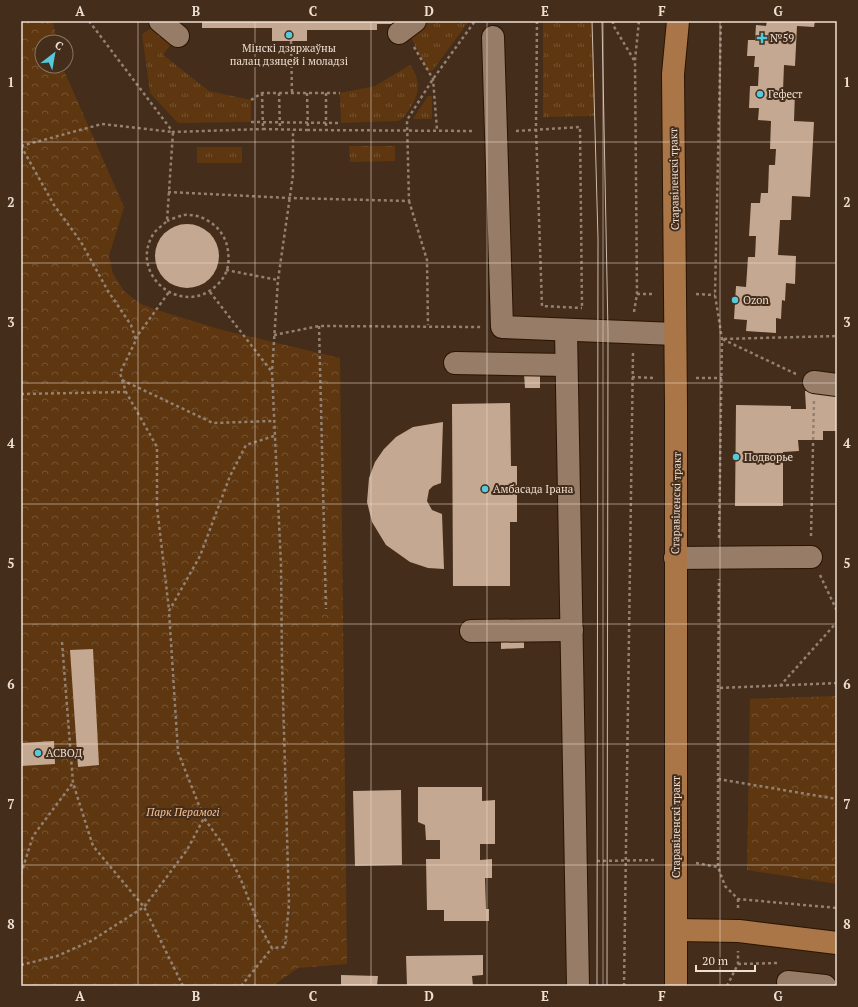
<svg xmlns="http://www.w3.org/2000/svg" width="858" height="1007" font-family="'PT Serif',serif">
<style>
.grass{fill:url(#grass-tufts)}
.park{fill:url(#park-crowns)}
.building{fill:#c4a891}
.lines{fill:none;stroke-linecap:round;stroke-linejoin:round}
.minor-casing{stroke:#2a1503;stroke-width:24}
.major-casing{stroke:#2a1503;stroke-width:24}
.path{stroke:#948171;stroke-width:2.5;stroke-dasharray:3 3;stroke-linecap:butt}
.minor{stroke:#977c67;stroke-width:22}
.major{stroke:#aa7647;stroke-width:22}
.tram{stroke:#cabaac;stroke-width:1}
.grid{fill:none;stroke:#eedfd3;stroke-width:1;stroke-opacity:0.55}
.poi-dot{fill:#54cade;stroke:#442d1a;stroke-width:1.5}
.labels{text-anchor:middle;stroke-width:4;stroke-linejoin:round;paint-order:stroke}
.poi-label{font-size:11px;fill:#eedfd3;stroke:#442d1a;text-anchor:start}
.street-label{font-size:11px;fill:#eedfd3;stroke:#442d1a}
.park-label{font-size:11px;font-style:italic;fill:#f9c498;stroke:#442d1a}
.neatline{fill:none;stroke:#eedfd3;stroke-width:1.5}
.grid-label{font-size:13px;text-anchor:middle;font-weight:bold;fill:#eedfd3}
</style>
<defs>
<pattern id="grass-tufts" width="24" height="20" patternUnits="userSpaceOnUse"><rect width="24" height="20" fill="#5e3711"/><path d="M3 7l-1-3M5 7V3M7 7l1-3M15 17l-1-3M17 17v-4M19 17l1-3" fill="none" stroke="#755433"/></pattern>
<pattern id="park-crowns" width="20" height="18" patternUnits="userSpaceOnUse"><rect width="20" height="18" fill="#5e3711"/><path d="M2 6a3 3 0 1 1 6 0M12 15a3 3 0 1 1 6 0" fill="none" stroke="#755433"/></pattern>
</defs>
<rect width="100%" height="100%" fill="#442d1a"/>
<g class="grass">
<path d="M429 21H469L433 70 428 72 411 37Z"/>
<path d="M543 21H593L595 116 543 117Z"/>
<path d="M152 28 171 44 163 55 209 91 251 100V122L178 123 150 93 142 34Z"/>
<path d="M410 65C421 80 420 94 410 108 406 114 405 118 398 121L341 123 340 93 375 86Z"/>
<path d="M428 96H432V119H413Z"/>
<path d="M349 146H395V161L350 162Z"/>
<rect x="197" y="147" width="45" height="16"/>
</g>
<g class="park">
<path d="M21 21H53L57 42H42V66H62L124 207 109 256 113 274 124 291 139 303 157 310 222 330 340 358 347 964 298 968 273 986H21Z"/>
<path d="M837 696V884L747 870 750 699Z"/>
</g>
<g class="building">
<path d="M202 21H393V24H377V30H307V41H272V28H202Z"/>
<path d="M767 21H815L814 27 797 26 795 66 784 65 783 91 795 92 794 121 814 122 810 197 792 196 791 220H780L778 255 796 256 795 284 786 283 785 301 782 300 781 319 776 318V333L746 331 747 320 734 319 736 286 746 287 748 257H755L756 236H749L751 203H760L761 193H768L769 165H775L776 149H770L771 121 758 120 759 108H749L750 86H758L759 67H754L755 56H747L748 40H755L756 25 766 26Z"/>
<circle cx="187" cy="256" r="32"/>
<path d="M540 373V388H525L524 374Z"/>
<path d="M805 391H837V431H823V440H798L799 451 783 452V506H735L736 405 791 406V409H806Z"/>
<path d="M510 403 511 466H517V522H510V586H453L452 404Z"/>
<path d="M443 422 441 483 433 486 429 490 427 501 432 510 442 514 444 569 428 568 410 562 386 545 372 522 367 502 369 478 375 462 384 449 396 437 413 427Z"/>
<path d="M501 639 524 640V648L501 649Z"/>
<path d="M93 649 99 765 78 767 70 650Z"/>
<path d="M54 741 55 764 21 766V743Z"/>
<path d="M418 787H482V801L495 800V844H480V860L492 859V878H485L486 909H489V921H444V910H427L426 859H440V840H426L425 825 418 822Z"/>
<path d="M401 790 402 865 355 866 353 791Z"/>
<path d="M483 955V975L472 976 473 986H407L406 956Z"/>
<path d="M341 975 378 976 377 986H341Z"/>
</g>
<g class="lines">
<g class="minor-casing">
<g id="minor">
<path d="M160 21 178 36"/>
<path d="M399 33 415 21"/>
<path d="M493 37 502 327 675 334"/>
<path d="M566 331 578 986"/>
<path d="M455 363 566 365"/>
<path d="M814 382 837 385"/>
<path d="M675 558 811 557"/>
<path d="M471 631 572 630"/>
<path d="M788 982 825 986"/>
</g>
</g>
<g class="major-casing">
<g id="major">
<path d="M676 930 739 931 837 943"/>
<path d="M676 986V406L673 74 678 21"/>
</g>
</g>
<g class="path">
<path d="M89 21 173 132 263 129"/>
<path d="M537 21 536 129 542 306 582 308"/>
<path d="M613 21V25L634 60"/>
<path d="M291 41 292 93"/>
<path d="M414 47 433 79 437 130"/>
<path d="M262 93 263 129 308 130"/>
<path d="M279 93 280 129"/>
<path d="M307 93 308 130 475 131"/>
<path d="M326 93V130"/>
<path d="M251 100 262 93H340"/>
<path d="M251 122 341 123"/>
<path d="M516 131 580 127 582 307"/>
<path d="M21 146 54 205 81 242 108 291 131 325 136 340 120 373 126 392 157 447V507L169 610"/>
<path d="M21 146 102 124 173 132 167 221C163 225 157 229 154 233 127 274 182 319 217 285 227 276 230 264 228 252 227 231 206 213 184 215 179 216 172 219 167 221"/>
<path d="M168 192 289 198 409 201 407 120 433 79 475 21"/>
<path d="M409 201 427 260 428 325"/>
<path d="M226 270 278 280"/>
<path d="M210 292 272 372"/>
<path d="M637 294H655"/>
<path d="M696 294 715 295"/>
<path d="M634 312 637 294 635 60 639 21"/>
<path d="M319 326 326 609"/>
<path d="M274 335 319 326 481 327"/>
<path d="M135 339 169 292"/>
<path d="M796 374 722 339 837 336"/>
<path d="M632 377 655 378"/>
<path d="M696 378H722"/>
<path d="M122 380 213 423 273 421"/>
<path d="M21 394 126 392"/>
<path d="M274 436 246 445 230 476 200 556 169 611 178 752 204 818 226 849 241 880 259 925 272 948 285 947 289 904 282 663 281 565 272 372 278 280 293 175V130"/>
<path d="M811 536 814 401"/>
<path d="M719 538 722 339 715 295 721 21"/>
<path d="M820 575 837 611"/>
<path d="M62 642 73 783 93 846 144 907 183 986"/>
<path d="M837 683 718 688V867L725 886 738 899 837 908"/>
<path d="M780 686 837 622"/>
<path d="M718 688 719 579"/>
<path d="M718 779 837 799"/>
<path d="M597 861 656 860"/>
<path d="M696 863 718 867"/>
<path d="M21 874 33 836 72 784"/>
<path d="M738 899V910"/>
<path d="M738 964 779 963"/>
<path d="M21 965 57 956 91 941 144 907 187 850 204 818"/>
<path d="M241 986 272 948"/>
<path d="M624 986 633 353"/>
<path d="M727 986 738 964V951"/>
</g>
<use href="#minor" class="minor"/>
<use href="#major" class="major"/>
<g class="tram">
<path d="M592 21 598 239 597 986"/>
<path d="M602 21 608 332 607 986"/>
</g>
</g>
<path class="grid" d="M138 21V986M255 21V986M371 21V986M487 21V986M603 21V986M720 21V986M21 142H837M21 263H837M21 383H837M21 504H837M21 624H837M21 744H837M21 865H837"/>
<g class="poi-dot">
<circle cx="289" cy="35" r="4"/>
<path d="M760 32h4v4h4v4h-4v4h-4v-4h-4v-4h4z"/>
<circle cx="760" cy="94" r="4"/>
<circle cx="735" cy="300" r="4"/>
<circle cx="736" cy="457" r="4"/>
<circle cx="485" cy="489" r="4"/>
<circle cx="38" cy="753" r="4"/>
</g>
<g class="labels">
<g class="poi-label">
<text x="770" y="42">№59</text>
<text x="289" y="52" text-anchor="middle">Мінскі дзяржаўны<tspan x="289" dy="13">палац дзяцей і моладзі</tspan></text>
<text x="768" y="98">Гефест</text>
<text x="743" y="304">Ozon</text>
<text x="744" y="461">Подворье</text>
<text x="493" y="493">Амбасада Ірана</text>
<text x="46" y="757">АСВОД</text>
</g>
<g class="street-label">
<text transform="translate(674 179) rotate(-91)" y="4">Старавіленскі тракт</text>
<text transform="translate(676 503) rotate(-89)" y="4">Старавіленскі тракт</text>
<text transform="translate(676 827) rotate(-90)" y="4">Старавіленскі тракт</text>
</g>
<g class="park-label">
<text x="183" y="816">Парк Перамогі</text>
</g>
</g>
<rect width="858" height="1007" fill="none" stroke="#442d1a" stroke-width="44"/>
<g transform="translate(54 54) rotate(31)"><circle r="19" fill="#442d1a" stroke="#887464"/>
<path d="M0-3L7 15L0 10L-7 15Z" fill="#54cade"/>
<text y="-6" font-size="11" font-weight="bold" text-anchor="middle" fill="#eedfd3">С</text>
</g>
<path d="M696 965v6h59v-6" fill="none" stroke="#eedfd3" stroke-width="2"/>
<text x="702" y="965" font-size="12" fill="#eedfd3" stroke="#442d1a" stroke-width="3" paint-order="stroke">20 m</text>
<rect x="22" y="22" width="814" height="963" class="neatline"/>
<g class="grid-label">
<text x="80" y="16">A</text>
<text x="196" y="16">B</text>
<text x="313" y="16">C</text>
<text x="429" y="16">D</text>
<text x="545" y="16">E</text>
<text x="662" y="16">F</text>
<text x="778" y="16">G</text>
<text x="11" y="87">1</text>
<text x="847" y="87">1</text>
<text x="11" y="207">2</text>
<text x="847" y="207">2</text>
<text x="11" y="327">3</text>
<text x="847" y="327">3</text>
<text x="11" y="448">4</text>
<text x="847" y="448">4</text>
<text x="11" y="568">5</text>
<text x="847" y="568">5</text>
<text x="11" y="689">6</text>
<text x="847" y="689">6</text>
<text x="11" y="809">7</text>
<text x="847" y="809">7</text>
<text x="11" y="929">8</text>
<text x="847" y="929">8</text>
<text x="80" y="1001">A</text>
<text x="196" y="1001">B</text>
<text x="313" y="1001">C</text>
<text x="429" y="1001">D</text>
<text x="545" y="1001">E</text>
<text x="662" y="1001">F</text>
<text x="778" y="1001">G</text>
</g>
</svg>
